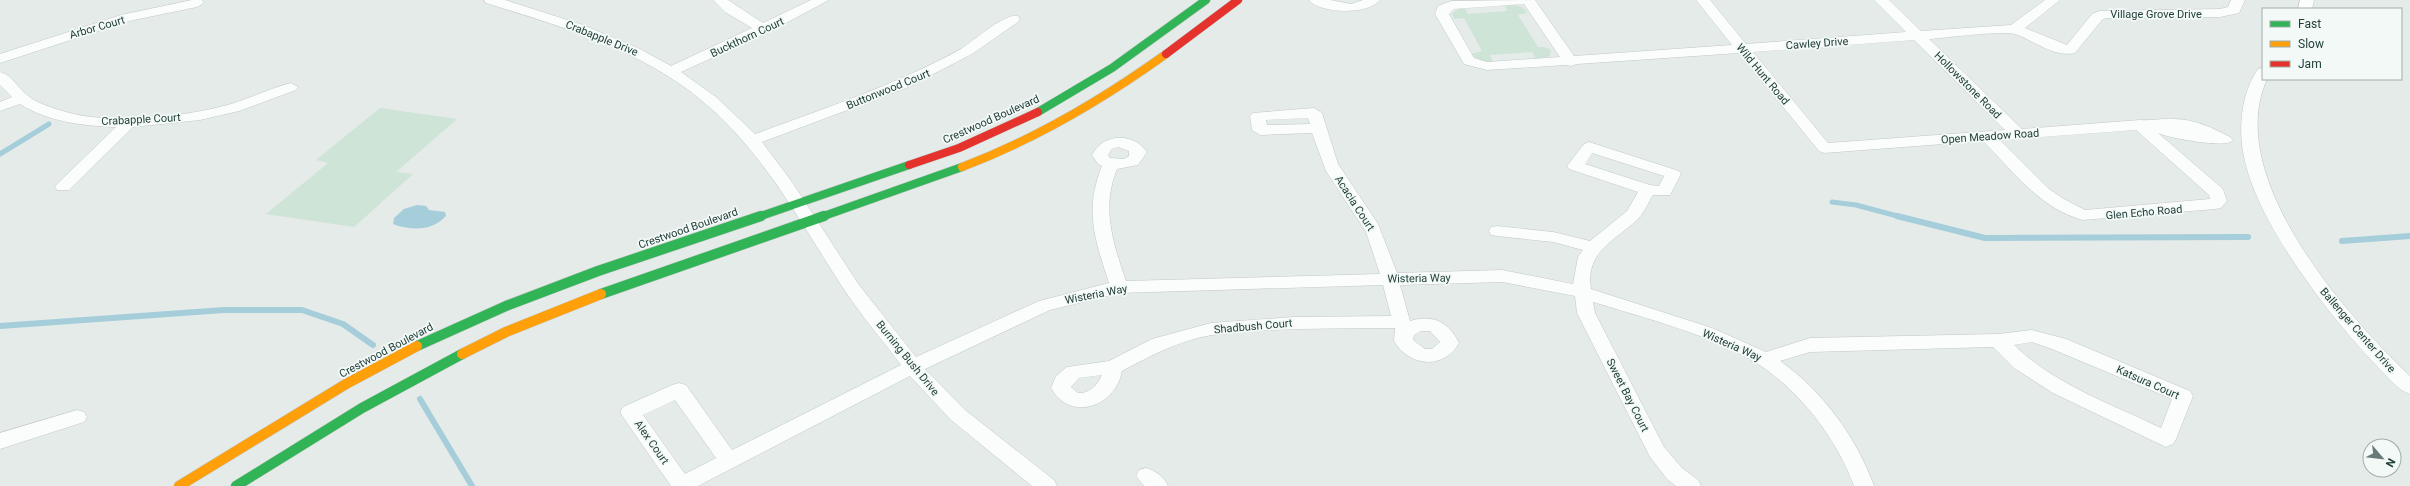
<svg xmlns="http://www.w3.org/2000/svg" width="2410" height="486" font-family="Roboto,sans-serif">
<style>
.green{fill:#cee4d7}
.water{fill:#a5cdda}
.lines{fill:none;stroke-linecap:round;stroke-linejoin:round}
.stream-far1{stroke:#a5cdda;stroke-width:5}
.stream{stroke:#a5cdda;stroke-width:6}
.street-casing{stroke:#c2c8c6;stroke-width:1}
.fast-far1-casing{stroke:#c1c8c6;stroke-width:9}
.fast-casing{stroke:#c1c8c6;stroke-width:11}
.slow-far1-casing{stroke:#c1c8c6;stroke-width:9}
.slow-casing{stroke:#c1c8c6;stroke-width:11}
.jam-casing{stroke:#c1c8c6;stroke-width:9}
.street{fill:#fbfcfc;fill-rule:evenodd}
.fast-far1{stroke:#30b455;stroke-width:8}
.fast{stroke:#30b455;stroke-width:10}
.slow-far1{stroke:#ff9f0a;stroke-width:8}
.slow{stroke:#ff9f0a;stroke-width:10}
.jam{stroke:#e5322d;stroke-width:8}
.labels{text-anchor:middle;stroke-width:3.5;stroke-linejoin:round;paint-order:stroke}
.street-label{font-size:11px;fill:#223f3a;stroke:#f3f9f7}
</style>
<rect width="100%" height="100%" fill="#e5ebe9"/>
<g class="green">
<path d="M1505 5C1514 4 1523 5 1527 13L1518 15 1538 47H1545L1551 50 1550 56 1536 59 1532 52 1490 55 1493 62C1484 62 1478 60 1471 54L1482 51 1464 18 1454 19 1452 13 1460 8 1465 9 1468 14 1507 11Z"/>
<path d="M380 108 457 119 396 172 413 174 354 227 266 214 328 163 316 160Z"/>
</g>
<path class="water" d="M417 205 426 206 429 210 445 212 446 216C432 231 412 231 393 224L394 218 404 209Z"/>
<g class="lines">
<g class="stream-far1">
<path d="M0 154 49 124"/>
<path d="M1832 202 1856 205 1901 217"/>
</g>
<g class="stream">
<path d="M1897 216 1985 238 2248 237"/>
<path d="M2342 241 2410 236"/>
<path d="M0 326 224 310H302L343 324 373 345"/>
<path d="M420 399 472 486"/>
</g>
<g class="street-casing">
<g id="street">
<path d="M192 0H202L204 3 197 7 129 21 0 63V54L121 15Z"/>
<path d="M484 0H505L583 25 638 48 671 66 752 28 725 12 713 0H728L763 23 811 0H829L769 32 681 72 716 97 755 134C825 108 896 85 961 49 974 41 1004 13 1018 16L1020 19 1018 22 972 54 906 88 762 142 792 182 859 285 916 357 1039 301 1109 283C1095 240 1084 210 1102 166L1098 164 1092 155C1103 133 1133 132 1147 152L1138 165 1117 169C1101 208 1113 243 1126 281L1380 274 1366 232 1326 171 1312 133 1260 135 1252 130 1250 116 1253 113 1314 108 1322 113 1338 164 1378 224 1397 273 1502 270 1573 284 1578 257 1583 250 1553 242 1497 236 1491 235 1489 231 1491 227 1497 226 1553 232 1590 241 1627 211 1638 192 1569 169 1567 166 1584 144 1589 142 1679 171 1681 174 1670 195H1653C1648 203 1644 213 1638 219 1615 241 1585 251 1591 289L1712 328 1766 352 1810 338 1998 334 2032 330 2066 339 2190 391 2193 396 2176 439 2173 444 2166 447 2053 393 2014 368 1993 347 1810 352 1780 361C1822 390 1857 438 1874 486H1854C1837 439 1800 391 1758 364 1715 336 1642 317 1593 302L1595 313 1664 447 1682 468 1698 480 1701 486H1676L1668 480 1650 457 1577 313 1575 296 1502 282 1400 285 1410 321C1433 314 1449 322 1459 343 1444 370 1409 367 1394 341L1395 328C1334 329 1272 327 1212 335 1180 340 1150 356 1122 371 1116 406 1071 423 1051 388L1056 376 1067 367 1109 361 1152 339 1211 323 1294 317 1391 316 1383 285 1119 293 1050 310 925 369 965 410 1054 480 1057 486H1032L951 420 910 376 698 486H671L623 417 620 412 623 407 672 385 679 383 686 385 732 450 901 365C881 338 859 313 841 285 794 212 754 135 680 84 622 44 553 24 486 3ZM1308 118 1310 124 1267 125 1266 120ZM1118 147 1129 151V156L1124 159 1110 158 1108 155 1112 149ZM1592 153 1664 176 1659 186 1650 185 1585 164ZM1421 331H1430L1440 342 1432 349H1425L1413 340 1414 335ZM2032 342 2052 349 2172 399 2161 428C2111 404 2054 384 2014 345ZM1102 375C1098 385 1089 394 1078 393L1071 387 1079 378ZM675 400 716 458 685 474 643 415Z"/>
<path d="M1309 0H1330L1351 4 1363 0H1380C1369 15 1319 14 1309 0Z"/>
<path d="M1535 0 1574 56 1732 45 1696 0H1710L1746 44 1906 32 1874 0H1889L1921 31 2011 25 2045 0H2060L2025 28 2067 45 2092 14 2099 11 2220 9 2228 7 2231 0H2245L2239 13 2220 17 2106 18 2102 20 2075 53C2054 58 2033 40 2015 34 2003 30 1945 38 1929 39L2022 129 2140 120C2152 121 2163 118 2174 119 2194 119 2213 128 2230 137L2233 140C2227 149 2169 138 2158 133L2223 189 2227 201 2221 208 2215 209 2083 220C2040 209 2013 171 1983 141L1824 153 1819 151 1739 53 1577 64 1571 66 1566 65 1487 70 1464 64 1435 14 1438 6 1451 1ZM1524 4 1560 57 1487 62 1474 58 1449 14 1454 9ZM1914 40 2005 130 1828 143 1753 52ZM2136 130 2209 195 2210 199 2085 210 2062 198 2049 189 2000 140Z"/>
<path d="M2300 0H2314L2312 9H2298Z"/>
<path d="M2263 68V79H2267C2223 176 2344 313 2410 376V394C2397 390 2386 375 2376 365 2330 317 2257 223 2244 157 2238 129 2241 93 2258 69Z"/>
<path d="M0 72C11 74 18 88 27 95 38 104 53 108 66 112 110 125 186 117 231 104 251 98 271 88 291 83L298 87 296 90 239 111 200 120 133 127 69 190H57L55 187 57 184 116 127C85 126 48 122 20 104L0 111V102L12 97 0 85Z"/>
<path d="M77 410 84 412 87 417 84 422 0 449V433Z"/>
<path d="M1146 468C1156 471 1164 477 1168 486H1144L1136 476 1139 470Z"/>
</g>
</g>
<g class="fast-far1-casing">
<g id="fast-far1">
<path d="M1038 112 1112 68 1206 0"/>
<path d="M758 217 909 165"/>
<path d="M821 217 962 167"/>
</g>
</g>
<g class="fast-casing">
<g id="fast">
<path d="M601 294 824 216"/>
<path d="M417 346 506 306 598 271 761 216"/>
<path d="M236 486 362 408 462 354"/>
</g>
</g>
<g class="slow-far1-casing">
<path id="slow-far1" d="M962 167C1036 139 1102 100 1166 54"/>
</g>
<g class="slow-casing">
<g id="slow">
<path d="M462 354 506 332 601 294"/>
<path d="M179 486 346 384 417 346"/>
</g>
</g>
<g class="jam-casing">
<g id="jam">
<path d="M1166 54 1238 0"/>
<path d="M909 165 959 148 1038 112"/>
</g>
</g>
<use href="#street" class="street"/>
<use href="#fast-far1" class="fast-far1"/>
<use href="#fast" class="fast"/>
<use href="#slow-far1" class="slow-far1"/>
<use href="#slow" class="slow"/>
<use href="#jam" class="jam"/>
</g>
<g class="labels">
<g class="street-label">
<text x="2156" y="18">Village Grove Drive</text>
<text transform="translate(97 27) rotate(-16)" y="4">Arbor Court</text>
<text transform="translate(747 37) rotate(-25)" y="4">Buckthorn Court</text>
<text transform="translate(602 38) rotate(22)" y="4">Crabapple Drive</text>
<text transform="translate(1817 43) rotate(-4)" y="4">Cawley Drive</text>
<text transform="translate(1763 74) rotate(50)" y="4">Wild Hunt Road</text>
<text transform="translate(1968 85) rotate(45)" y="4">Hollowstone Road</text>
<text transform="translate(888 89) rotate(-22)" y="4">Buttonwood Court</text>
<text transform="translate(141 119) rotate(-3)" y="4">Crabapple Court</text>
<text transform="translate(991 119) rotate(-24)" y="4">Crestwood Boulevard</text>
<text transform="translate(1990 136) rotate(-4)" y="4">Open Meadow Road</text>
<text transform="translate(1355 203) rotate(57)" y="4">Acacia Court</text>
<text transform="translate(2144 212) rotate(-5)" y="4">Glen Echo Road</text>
<text transform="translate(688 228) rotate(-19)" y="4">Crestwood Boulevard</text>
<text transform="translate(1419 278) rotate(-1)" y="4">Wisteria Way</text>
<text transform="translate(1096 294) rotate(-11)" y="4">Wisteria Way</text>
<text transform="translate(1253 326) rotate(-5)" y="4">Shadbush Court</text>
<text transform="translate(2358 330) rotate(49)" y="4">Ballenger Center Drive</text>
<text transform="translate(1732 345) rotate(24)" y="4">Wisteria Way</text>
<text transform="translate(386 350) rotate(-28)" y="4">Crestwood Boulevard</text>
<text transform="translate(908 358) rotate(51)" y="4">Burning Bush Drive</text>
<text transform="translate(2148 382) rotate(24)" y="4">Katsura Court</text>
<text transform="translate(1628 395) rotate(63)" y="4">Sweet Bay Court</text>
<text transform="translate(652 442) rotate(55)" y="4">Alex Court</text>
</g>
</g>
<rect x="2262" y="8" width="140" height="72" fill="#f3f9f7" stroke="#9fafab"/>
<rect x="2270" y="21" width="20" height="6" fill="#30b455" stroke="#9fafab"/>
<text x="2298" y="28" font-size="12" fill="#223f3a">Fast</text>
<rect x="2270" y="41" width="20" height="6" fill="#ff9f0a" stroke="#9fafab"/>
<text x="2298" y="48" font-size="12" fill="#223f3a">Slow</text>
<rect x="2270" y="61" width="20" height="6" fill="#e5322d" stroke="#9fafab"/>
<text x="2298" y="68" font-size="12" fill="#223f3a">Jam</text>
<g transform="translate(2382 458) rotate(118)"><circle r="19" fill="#f3f9f7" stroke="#9fafab"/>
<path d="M0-3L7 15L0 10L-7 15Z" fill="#667b77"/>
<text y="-6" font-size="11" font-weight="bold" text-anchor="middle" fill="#223f3a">N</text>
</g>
</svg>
